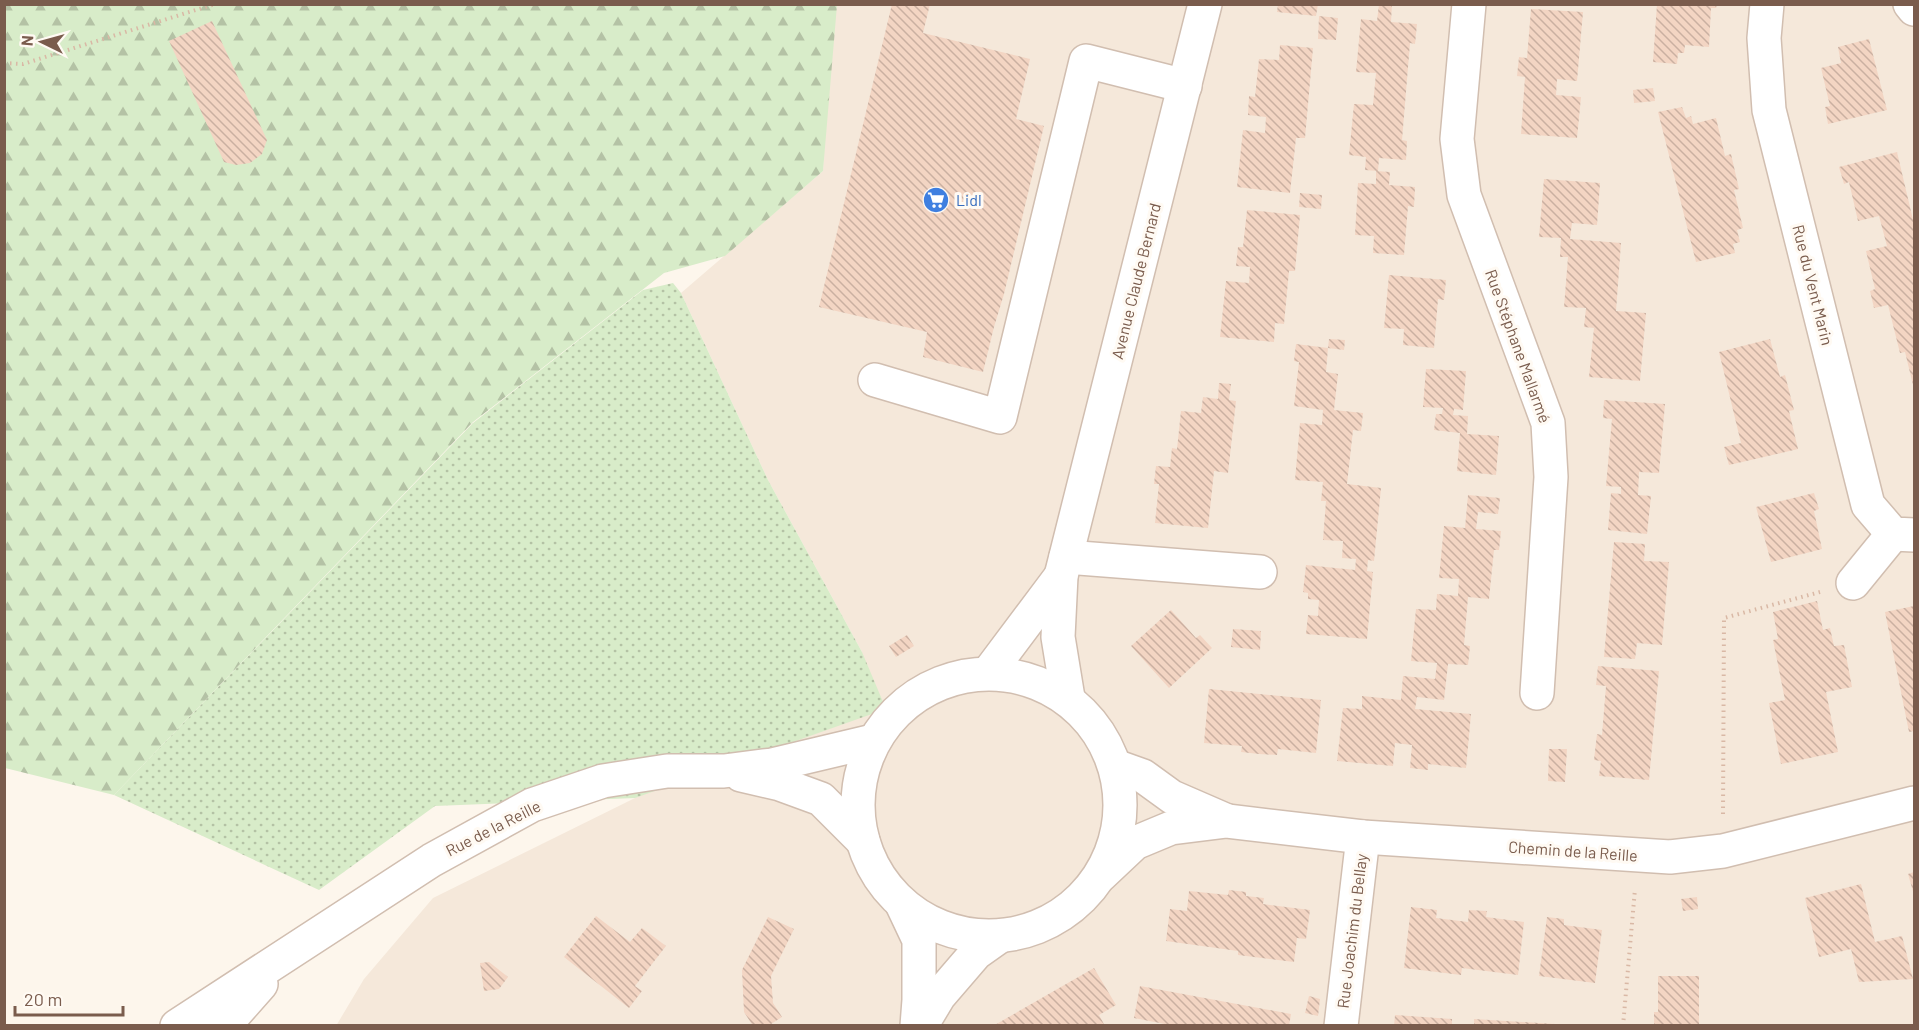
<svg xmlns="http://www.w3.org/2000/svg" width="1919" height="1030" font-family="Barlow,sans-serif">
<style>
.residential{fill:#f5e8da}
.grass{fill:url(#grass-dots)}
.forest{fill:url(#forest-firs)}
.building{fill:url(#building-back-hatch)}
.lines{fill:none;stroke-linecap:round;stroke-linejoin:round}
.minor-casing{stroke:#d1beb0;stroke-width:36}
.path{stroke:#d9b8a5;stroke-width:4;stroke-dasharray:1.5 4.5;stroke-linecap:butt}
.minor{stroke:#fff;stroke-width:33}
.labels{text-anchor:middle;stroke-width:6;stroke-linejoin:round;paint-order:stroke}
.shop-label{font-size:16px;fill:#366cbe;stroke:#fffaf3;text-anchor:start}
.street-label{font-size:16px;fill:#7a5c4d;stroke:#fffaf3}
</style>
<defs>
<pattern id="grass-dots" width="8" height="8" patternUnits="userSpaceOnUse" patternTransform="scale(1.5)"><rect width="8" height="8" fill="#d8ecc9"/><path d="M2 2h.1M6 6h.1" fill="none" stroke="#b4c2a5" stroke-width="1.8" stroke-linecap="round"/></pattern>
<pattern id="forest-firs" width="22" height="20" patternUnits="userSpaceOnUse" patternTransform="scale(1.5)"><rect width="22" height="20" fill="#d8ecc9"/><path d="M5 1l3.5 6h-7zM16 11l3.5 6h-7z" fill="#b4c2a5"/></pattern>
<pattern id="building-back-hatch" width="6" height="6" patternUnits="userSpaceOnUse" patternTransform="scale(1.5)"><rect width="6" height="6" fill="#f3d5c3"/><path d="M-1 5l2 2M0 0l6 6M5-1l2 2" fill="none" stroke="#cab0a1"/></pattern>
</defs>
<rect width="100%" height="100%" fill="#fdf6ec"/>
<path class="residential" d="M832 5H1914V1025L336 1026 364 979 433 898 635 798 862 652 768 480 681 293 823 171Z"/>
<path class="grass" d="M673 283 681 293 768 480 862 652 886 709 635 798 435 806 319 890 114 795 473 423 643 290Z"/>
<path class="forest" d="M5 5H837L823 171 725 256 664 273 473 422 114 795 5 768Z"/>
<g class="building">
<path d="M892 4H930L923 33 1030 59 1016 119 1044 126 1004 294 994 327 983 372 923 357 927 332 819 307Z"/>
<path d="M1278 4H1318L1316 16 1277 12Z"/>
<path d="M1379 4H1392L1391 22 1417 24 1415 44 1410 43 1402 140 1407 141 1406 160 1379 158 1378 171 1365 170 1366 157 1349 155 1354 104 1373 105 1376 73 1356 72 1361 19 1377 21Z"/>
<path d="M1657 4H1717L1716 8H1711L1709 47 1685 45 1684 53H1678L1677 64 1653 62Z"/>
<path d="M1531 9 1583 12 1577 81 1557 79 1556 95 1581 97 1577 138 1521 134 1525 77 1517 76 1519 57 1527 58Z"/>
<path d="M1319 16 1338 18 1336 40 1318 39Z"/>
<path d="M212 21 267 140 262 154 250 163 236 165 224 162 169 41Z"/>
<path d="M1869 39 1887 110 1828 124 1825 107 1830 106 1821 68 1841 63 1838 47Z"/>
<path d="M1280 45 1313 48 1305 138H1296L1290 193 1237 187 1243 130 1265 133 1266 117 1248 115 1249 96 1255 97 1259 59 1279 60Z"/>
<path d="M1653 88 1655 101 1634 103 1633 90Z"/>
<path d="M1682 107 1686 118 1691 116 1693 124 1716 118 1725 156 1731 154 1739 189 1734 190 1743 228 1737 230 1740 242 1733 244 1735 253 1696 262 1658 112Z"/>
<path d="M1897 152 1914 224V389L1905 352 1900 353 1888 305 1874 308 1870 291 1875 289 1866 251 1887 246 1879 216 1858 221 1849 182 1844 184 1839 167Z"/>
<path d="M1376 171 1390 172 1389 185 1415 187 1414 207 1408 206 1404 255 1373 253 1374 236 1355 235 1358 183 1376 184Z"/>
<path d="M1544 179 1600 183 1597 225 1572 223 1570 239 1621 243 1616 311 1646 313 1640 381 1589 377 1594 328 1584 327 1586 308 1564 307 1568 257H1560L1561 238 1539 237Z"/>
<path d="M1300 193 1322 195 1321 209 1299 207Z"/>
<path d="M1247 210 1300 215 1295 271H1289L1284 324 1275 323 1274 342 1220 337 1226 281 1249 283 1250 267 1236 266 1238 247H1243Z"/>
<path d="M1389 275 1446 280 1444 300 1438 299 1434 348 1403 345 1404 329 1384 328Z"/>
<path d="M1329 339 1345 340 1344 350 1328 348Z"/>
<path d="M1770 339 1780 377 1785 375 1794 410 1789 411 1798 449 1729 465 1724 447 1741 443 1719 352Z"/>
<path d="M1296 344 1328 348 1326 372 1338 374 1334 410 1363 413 1361 431 1353 430 1347 484 1381 488 1374 561 1368 560 1367 571 1373 572 1367 639 1306 634 1308 615 1318 616 1319 600 1308 599V593L1303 592 1306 565 1355 570 1356 559 1342 558 1343 541 1323 540 1326 501H1321L1323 482 1295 480 1300 423 1322 425 1323 410 1294 406 1299 362 1294 361Z"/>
<path d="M1426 369 1466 371 1463 410 1454 409 1453 415 1468 416 1467 434 1499 436 1496 475 1457 471 1460 433 1434 430 1436 414H1442L1443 408 1423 407Z"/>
<path d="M1219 383 1231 384 1229 400 1236 401 1228 473 1214 471 1208 528 1155 523 1159 484H1154L1156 466 1170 467 1172 448 1177 449 1181 411 1201 413 1203 397 1218 399Z"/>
<path d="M1604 400 1665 404 1659 473 1639 472 1638 495 1651 496 1647 534 1608 530 1611 493 1621 494V487L1606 486 1612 419 1603 418Z"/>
<path d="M1814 493 1819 509 1814 511 1822 549 1771 562 1756 507Z"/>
<path d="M1468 495 1500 498 1498 514 1478 512 1476 529 1501 531 1499 550H1494L1489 599 1468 597 1464 645 1470 646 1468 665 1448 664 1444 700 1417 697 1415 709 1471 714 1466 768 1428 764V770L1410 768 1412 745 1395 743 1393 766 1337 761 1343 708 1362 709V696L1401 700 1403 676 1435 679 1437 663 1411 661 1416 609 1436 610 1437 594 1458 596 1459 579 1439 578 1444 526 1465 528Z"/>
<path d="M1614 542 1645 544 1644 561 1669 562 1662 645 1637 643 1635 659 1604 657Z"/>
<path d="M1817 601 1823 630 1830 628 1834 646 1844 645 1852 687 1826 692 1838 752 1781 764 1769 703 1785 700 1773 640 1778 639 1773 612Z"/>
<path d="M1914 606V731L1909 732 1885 612Z"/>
<path d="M1171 610 1196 638 1200 635 1212 648 1169 688 1131 646Z"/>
<path d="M1233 629 1261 631 1260 650 1231 647Z"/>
<path d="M907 635 914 646 896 657 889 646Z"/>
<path d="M1598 666 1659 671 1649 780 1599 776 1601 761 1594 760 1597 734 1602 735 1606 686 1596 685Z"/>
<path d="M1209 689 1321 700 1316 753 1278 749 1277 755 1259 754 1241 752 1242 746 1204 743Z"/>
<path d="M1549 749H1567L1565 782 1548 781Z"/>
<path d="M1914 872V895L1908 874Z"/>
<path d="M1861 884 1875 942 1902 936 1913 979 1859 982 1851 949 1819 957 1805 898Z"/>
<path d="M1229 890 1246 892V896L1264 898 1263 904 1310 910 1306 939 1297 938 1294 962 1238 955V951L1166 941 1170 909 1187 911 1189 891 1228 895Z"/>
<path d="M1697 897 1698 909 1683 911 1681 899Z"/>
<path d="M1411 907 1437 910 1436 918 1468 922 1469 910 1487 911 1486 917 1524 922 1518 975 1462 968 1461 975 1404 968Z"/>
<path d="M596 916 630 942 642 928 666 946 635 986 642 991 629 1008 564 957Z"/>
<path d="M768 917 794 929 771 976 773 1003 782 1017 768 1026H753L744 1012 742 970Z"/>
<path d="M1547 917 1564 919V925L1602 930 1595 983 1539 976Z"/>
<path d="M489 962 508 977 499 989 484 991 480 963Z"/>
<path d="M1094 968 1116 1005 1099 1015 1105 1026H993Z"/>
<path d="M1658 976H1699V1026H1654V1012H1658Z"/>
<path d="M1140 986 1291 1014 1289 1026H1175L1134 1018Z"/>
<path d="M1309 996 1320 999 1318 1016 1305 1013Z"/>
<path d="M1395 1015 1452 1019V1026H1394Z"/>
<path d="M1474 1019 1555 1024V1026H1474Z"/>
</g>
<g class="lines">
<g class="minor-casing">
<g id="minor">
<path d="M1469 4 1457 139 1464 195 1548 423 1551 477 1537 693"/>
<path d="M1767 4 1764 38 1769 110 1868 505 1893 534 1914 535"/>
<path d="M1910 4 1914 9"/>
<path d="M875 380 1000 417 1086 61 1185 86"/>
<path d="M1066 557 1260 572"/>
<path d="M1853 583 1893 534"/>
<path d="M989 672 1061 576"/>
<circle cx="989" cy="805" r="131"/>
<path d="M1068 698 1058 637 1061 576 1205 4"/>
<path d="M1115 766 1143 776 1172 797 1225 820"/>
<path d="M741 775 780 784 821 799 863 841"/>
<path d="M1101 875 1135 843 1171 828 1227 821 1363 837 1670 857 1723 851 1914 803"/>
<path d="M902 904 919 940V1000L917 1026"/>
<path d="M177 1026 432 860 532 805 603 781 667 771H724L772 765 873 741"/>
<path d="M224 1026 261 984"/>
<path d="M921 1026 939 996 976 953 1000 936"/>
<path d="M1341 1026 1363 837"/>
</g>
</g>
<g class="path">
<path d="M4 63 23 64 215 4"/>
<path d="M1723 814 1724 618 1820 592"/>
<path d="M1623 1026 1635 889"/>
</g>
<use href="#minor" class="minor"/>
</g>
<defs>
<g id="supermarket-disc" transform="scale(1.35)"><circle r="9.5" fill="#3f7fe0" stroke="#fffaf3"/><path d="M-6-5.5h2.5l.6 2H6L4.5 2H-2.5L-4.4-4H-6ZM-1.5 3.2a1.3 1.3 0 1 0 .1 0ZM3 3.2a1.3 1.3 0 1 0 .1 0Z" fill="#fff"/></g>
</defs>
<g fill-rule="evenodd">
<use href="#supermarket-disc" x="936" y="200"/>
</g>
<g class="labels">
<g class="shop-label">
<text x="956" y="206">Lidl</text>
</g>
<g class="street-label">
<text transform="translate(1136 281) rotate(-76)" y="6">Avenue Claude Bernard</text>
<text transform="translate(1813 285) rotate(76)" y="6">Rue du Vent Marin</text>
<text transform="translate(1518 346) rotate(70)" y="6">Rue Stéphane Mallarmé</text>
<text transform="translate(493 828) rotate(-27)" y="6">Rue de la Reille</text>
<text transform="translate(1573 851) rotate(4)" y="6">Chemin de la Reille</text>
<text transform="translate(1352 931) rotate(-83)" y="6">Rue Joachim du Bellay</text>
</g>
</g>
<rect width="1919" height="1030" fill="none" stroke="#7a5c4d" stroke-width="12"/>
<g transform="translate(42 42) rotate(275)" stroke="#fffaf3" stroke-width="4.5" paint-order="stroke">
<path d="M0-4.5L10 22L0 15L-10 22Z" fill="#7a5c4d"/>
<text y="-9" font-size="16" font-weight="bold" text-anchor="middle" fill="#7a5c4d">N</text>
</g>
<path d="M15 1006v9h108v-9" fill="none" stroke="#7a5c4d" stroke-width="3"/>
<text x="24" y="1006" font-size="18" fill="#7a5c4d" stroke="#fffaf3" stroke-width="4.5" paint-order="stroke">20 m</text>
</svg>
